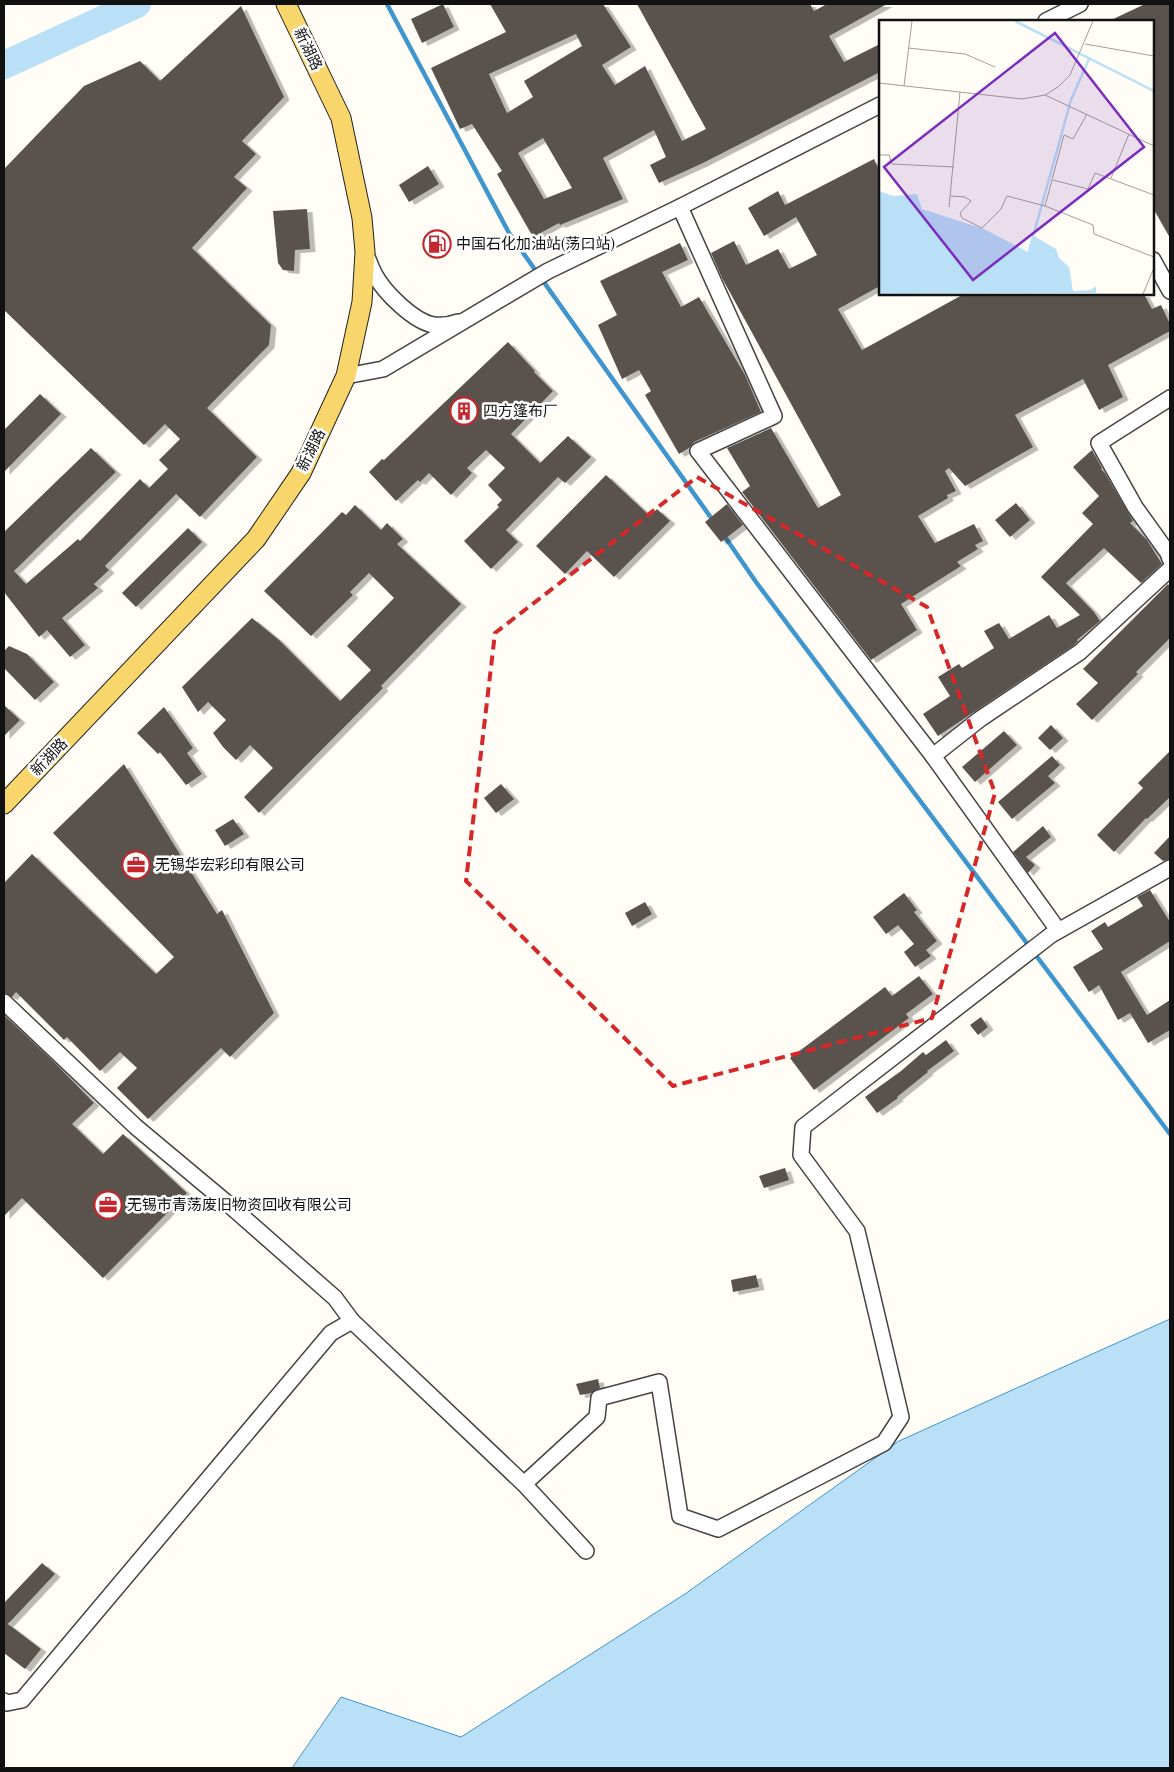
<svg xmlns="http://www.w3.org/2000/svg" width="1174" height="1772" font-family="'Playfair Display','Noto Sans SC',serif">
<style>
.water{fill:#b9e0f7;stroke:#3f96cf}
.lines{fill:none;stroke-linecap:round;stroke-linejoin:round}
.stream{stroke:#3f96cf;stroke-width:4.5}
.river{stroke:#b9e0f7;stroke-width:28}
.building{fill:#5a524d;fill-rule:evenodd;filter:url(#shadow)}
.minor-casing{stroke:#444;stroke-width:18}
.major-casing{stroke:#222;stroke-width:21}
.minor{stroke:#fff;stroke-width:15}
.major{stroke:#f9d66b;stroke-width:19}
.marked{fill:none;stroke:#d62828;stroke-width:4;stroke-dasharray:10 6;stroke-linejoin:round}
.labels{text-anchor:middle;stroke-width:5;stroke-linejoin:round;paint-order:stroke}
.street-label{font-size:15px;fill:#111;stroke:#fff}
.poi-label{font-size:15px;fill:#111;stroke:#fff;text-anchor:start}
.inset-river{fill:none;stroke:#b9e0f7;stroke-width:2.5}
.inset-road{fill:none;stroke:#a09f9a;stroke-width:1}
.view{fill:#7b2cbf;fill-opacity:0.15;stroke:#7b2cbf;stroke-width:2.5}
.inset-edge{fill:none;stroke:#111;stroke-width:2.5}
</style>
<defs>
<filter id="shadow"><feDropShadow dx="5.5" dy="3" stdDeviation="0" flood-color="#0004"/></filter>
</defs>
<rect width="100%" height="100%" fill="#fffdf5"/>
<path class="water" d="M1170 1319V1768H292L341 1697 461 1737 685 1594 899 1441Z"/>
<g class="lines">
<g class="stream">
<path d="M387 4 509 233 714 522"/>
<path d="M723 534 756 582 1170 1134"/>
</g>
<path class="river" d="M4 65 137 4"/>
</g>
<g class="building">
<path d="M443 4 454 27 422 43 411 19Z"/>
<path d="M490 4H603L631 47 602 65 615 85 645 66 682 141 706 129 637 4H810L814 11 827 4H887L829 36 844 62 880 44V72L703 163 659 183 650 165 666 157 654 130 603 158 623 199 560 225 559 223 533 237 497 174 502 171 472 124 460 129 431 68 506 32ZM576 34 582 46 524 81 533 97 507 113 489 74ZM543 138 572 188 544 199 518 153Z"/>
<path d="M1145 4H1170V238L1153 208V21H1109Z"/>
<path d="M241 6 284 97 242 141 256 154 234 177 247 188 192 248 271 325 269 345 207 408 257 457 200 517 176 494 105 566 109 570 94 584 98 588 62 618 85 645 70 657 47 630 39 637 4 592V532L91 448 116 472 14 571 26 584 78 539 80 541 140 479 149 488 168 469 159 460 180 439 165 424 144 445 4 310V169L84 86 140 61 160 81Z"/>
<path d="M874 159 880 172V286L838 309 862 350 964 294H1144L1152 309 1161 305 1170 324V331L1108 365 1123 397 1099 410 1083 379 1015 415 1033 447 965 486 949 468 945 471 956 491 947 495 948 498 918 516 935 543 974 524 983 541 975 545 978 549 957 562 961 566 901 604 917 630 871 660 742 492 750 486 727 448 771 428 818 508 841 495 722 278 711 253 734 241 746 265 778 249 789 269 817 255 796 217 764 236 748 208 778 191 785 205Z"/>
<path d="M428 166 439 184 409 202 399 185Z"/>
<path d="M307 209 310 249 295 250 294 271 283 270 278 263 273 211Z"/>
<path d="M680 243 688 260 662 272 681 307 699 297 745 375 761 412 694 442 689 448 679 454 645 395 651 391 639 370 622 379 598 325 617 315 600 281Z"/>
<path d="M508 342 535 371 534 372 553 391 511 434 540 463 568 436 591 457 565 483 558 477 506 530 518 542 491 569 464 541 499 507 497 505 502 500 488 485 505 468 486 450 467 468 472 473 451 495 429 473 420 482 418 480 396 501 369 472 382 459 384 460Z"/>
<path d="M40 394 61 414 4 472V430Z"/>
<path d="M1092 450 1102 468 1101 469 1105 473 1133 521 1130 523 1147 540 1162 564 1141 583 1104 548 1066 583 1094 612 1100 621 1077 640 1078 641 1074 645 938 736 923 714 950 696 938 677 959 664 962 668 994 648 984 631 999 623 1009 639 1049 615 1057 628 1080 615 1041 577 1093 524 1082 513 1099 496 1073 467Z"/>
<path d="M606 475 650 516 657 509 670 521 614 577 587 551 565 574 536 546Z"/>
<path d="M1016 503 1030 520 1010 537 995 520Z"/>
<path d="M727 504 743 525 721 542 705 522Z"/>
<path d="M355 505 381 530 387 523 403 539 397 544 461 604 381 686 383 688 259 813 244 797 273 768 250 745 236 760 223 747 213 733 226 720 208 702 198 712 182 687 252 618 279 640 340 701 371 670 347 646 394 598 369 573 350 592 353 595 311 636 264 591 342 512 346 515Z"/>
<path d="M188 528 202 542 136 607 122 593Z"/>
<path d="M1168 584 1170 587V638L1136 672 1138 674 1092 720 1076 704 1098 683 1083 669Z"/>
<path d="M9 646 27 654 54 682 35 700 4 668V651Z"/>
<path d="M4 705 20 720 4 736Z"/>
<path d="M164 707 193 748 187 753 202 774 186 785 160 752 158 754 137 733Z"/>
<path d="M1051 725 1063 738 1050 750 1038 738Z"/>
<path d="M1004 731 1017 745 975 782 962 767Z"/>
<path d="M1170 751V797L1147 819 1146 818 1114 852 1097 835 1143 788 1138 783Z"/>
<path d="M1052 756 1060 765 1048 776 1055 783 1012 819 998 802Z"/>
<path d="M124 764 217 914 222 910 274 1013 230 1057 221 1048 148 1119 117 1088 137 1068 120 1052 100 1071 67 1037 64 1040 16 992 12 997 4 993V883L32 854 156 974 174 957 53 833Z"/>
<path d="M501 784 514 799 496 813 484 798Z"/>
<path d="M233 819 244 834 225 846 215 830Z"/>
<path d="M1043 826 1051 837 1026 857 1035 865 1028 873 1013 852Z"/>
<path d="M1170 836V859L1163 861 1154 853Z"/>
<path d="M1150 890 1170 922V941L1121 972 1147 1015 1170 1000V1030L1148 1043 1130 1013 1118 1020 1099 985 1089 992 1073 967 1103 949 1091 931 1105 922 1108 927 1143 906 1137 897Z"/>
<path d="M904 893 917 910 914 912 937 941 926 950 931 956 915 967 904 952 914 944 898 925 886 934 873 917Z"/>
<path d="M645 902 652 914 632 926 625 913Z"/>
<path d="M919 976 933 994 906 1014 909 1018 814 1090 790 1058 885 987 892 996Z"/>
<path d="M4 1015 55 1063 94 1103 72 1124 103 1154 123 1134 187 1193 103 1278 22 1198 4 1216Z"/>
<path d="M981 1017 988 1027 978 1035 970 1025Z"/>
<path d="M946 1040 954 1051 927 1071 928 1072 897 1097 898 1098 877 1113 865 1097 901 1071 923 1052 926 1055Z"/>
<path d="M785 1168 789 1180 764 1188 759 1176Z"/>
<path d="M756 1275 759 1287 733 1292 731 1280Z"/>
<path d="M598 1379 600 1388 591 1393 580 1395 576 1384Z"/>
<path d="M42 1563 55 1574 8 1624 41 1649 25 1669 4 1653V1603Z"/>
</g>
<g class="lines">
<g class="minor-casing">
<g id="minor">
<path d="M1046 21 1080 4"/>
<path d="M680 207 774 416 698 451 933 756 1058 930"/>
<path d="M365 253C369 260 371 268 375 275 384 292 414 322 434 325 442 326 450 325 458 322"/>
<path d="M1153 260 1170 291"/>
<path d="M346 376 383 369 548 271 680 207 880 105"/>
<path d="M1170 398 1099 443 1135 507 1168 553 1170 559"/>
<path d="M933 756 980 719 1080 652 1170 569"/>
<path d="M4 1002 136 1127 227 1203 335 1298 352 1321 524 1484 586 1551"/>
<path d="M524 1484 597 1417 599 1398 659 1382 680 1516 718 1529 884 1443 901 1417 857 1231 801 1155 803 1127 1051 935 1170 868"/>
<path d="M4 1701 7 1703 22 1700 331 1333 352 1321"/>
</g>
</g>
<g class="major-casing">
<path id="major" d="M4 804 256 539 301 473 346 376 362 302 365 252 362 218 341 118 286 4"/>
</g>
<use href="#minor" class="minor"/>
<use href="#major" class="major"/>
</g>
<path class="marked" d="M697 477 927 607 995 793 932 1018 673 1086 466 881 495 633Z"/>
<defs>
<g id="fuel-ring" transform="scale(1.4375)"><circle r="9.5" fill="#fff" stroke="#c4262e" stroke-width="1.5"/><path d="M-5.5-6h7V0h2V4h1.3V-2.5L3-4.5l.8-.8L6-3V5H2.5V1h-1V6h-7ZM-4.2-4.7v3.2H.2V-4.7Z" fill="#c4262e"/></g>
<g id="building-ring" transform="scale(1.4375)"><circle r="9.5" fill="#fff" stroke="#c4262e" stroke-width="1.5"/><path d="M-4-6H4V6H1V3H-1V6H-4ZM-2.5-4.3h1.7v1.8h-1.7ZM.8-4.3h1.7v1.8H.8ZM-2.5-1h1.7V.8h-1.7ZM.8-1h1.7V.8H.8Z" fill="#c4262e"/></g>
<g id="office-ring" transform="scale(1.4375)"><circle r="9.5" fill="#fff" stroke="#c4262e" stroke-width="1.5"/><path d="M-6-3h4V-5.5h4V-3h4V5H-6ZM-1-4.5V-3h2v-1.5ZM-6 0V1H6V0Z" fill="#c4262e"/></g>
</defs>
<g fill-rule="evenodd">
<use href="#fuel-ring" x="437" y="244"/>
<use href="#building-ring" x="464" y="411"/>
<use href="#office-ring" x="136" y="865"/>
<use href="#office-ring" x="108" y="1205"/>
</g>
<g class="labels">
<g class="street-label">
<text transform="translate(308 49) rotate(64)" y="5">新湖路</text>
<text transform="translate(311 450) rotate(-64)" y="5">新湖路</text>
<text transform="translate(49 757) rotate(-46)" y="5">新湖路</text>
</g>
<g class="poi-label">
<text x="456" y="249">中国石化加油站(荡口站)</text>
<text x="483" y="416">四方篷布厂</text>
<text x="155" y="870">无锡华宏彩印有限公司</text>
<text x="127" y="1210">无锡市青荡废旧物资回收有限公司</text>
</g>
</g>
<g transform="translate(879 20)">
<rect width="275" height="275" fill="#fffdf5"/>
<path d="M0 171 15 176 38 174 43 189 105 209 149 232 155 216 177 229 180 238 190 247 194 271 212 270 217 266V273L0 274Z" fill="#b9e0f7"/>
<path class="inset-river" d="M136 1 275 71M150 231 192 80 210 39"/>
<path class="inset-road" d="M206 24 275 36M29 28 86 34 116 47M0 63 143 79 166 75 179 67 191 55 214 1M25 66 33 1M166 75 275 126M0 135H10L13 144 75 147M232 158 250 114M174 160 209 169 216 153 275 175M72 176 86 177 92 181 81 193 83 198 103 208 122 189 128 176 166 186 214 205 215 214 275 237M166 186 185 115 194 119 208 94M70 187 81 72M264 274 275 248"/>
<path class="view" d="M176 13 265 127 94 260 5 147Z"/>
<rect width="275" height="275" class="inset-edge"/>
</g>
<rect width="1174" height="1772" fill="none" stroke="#111111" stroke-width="10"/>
</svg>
